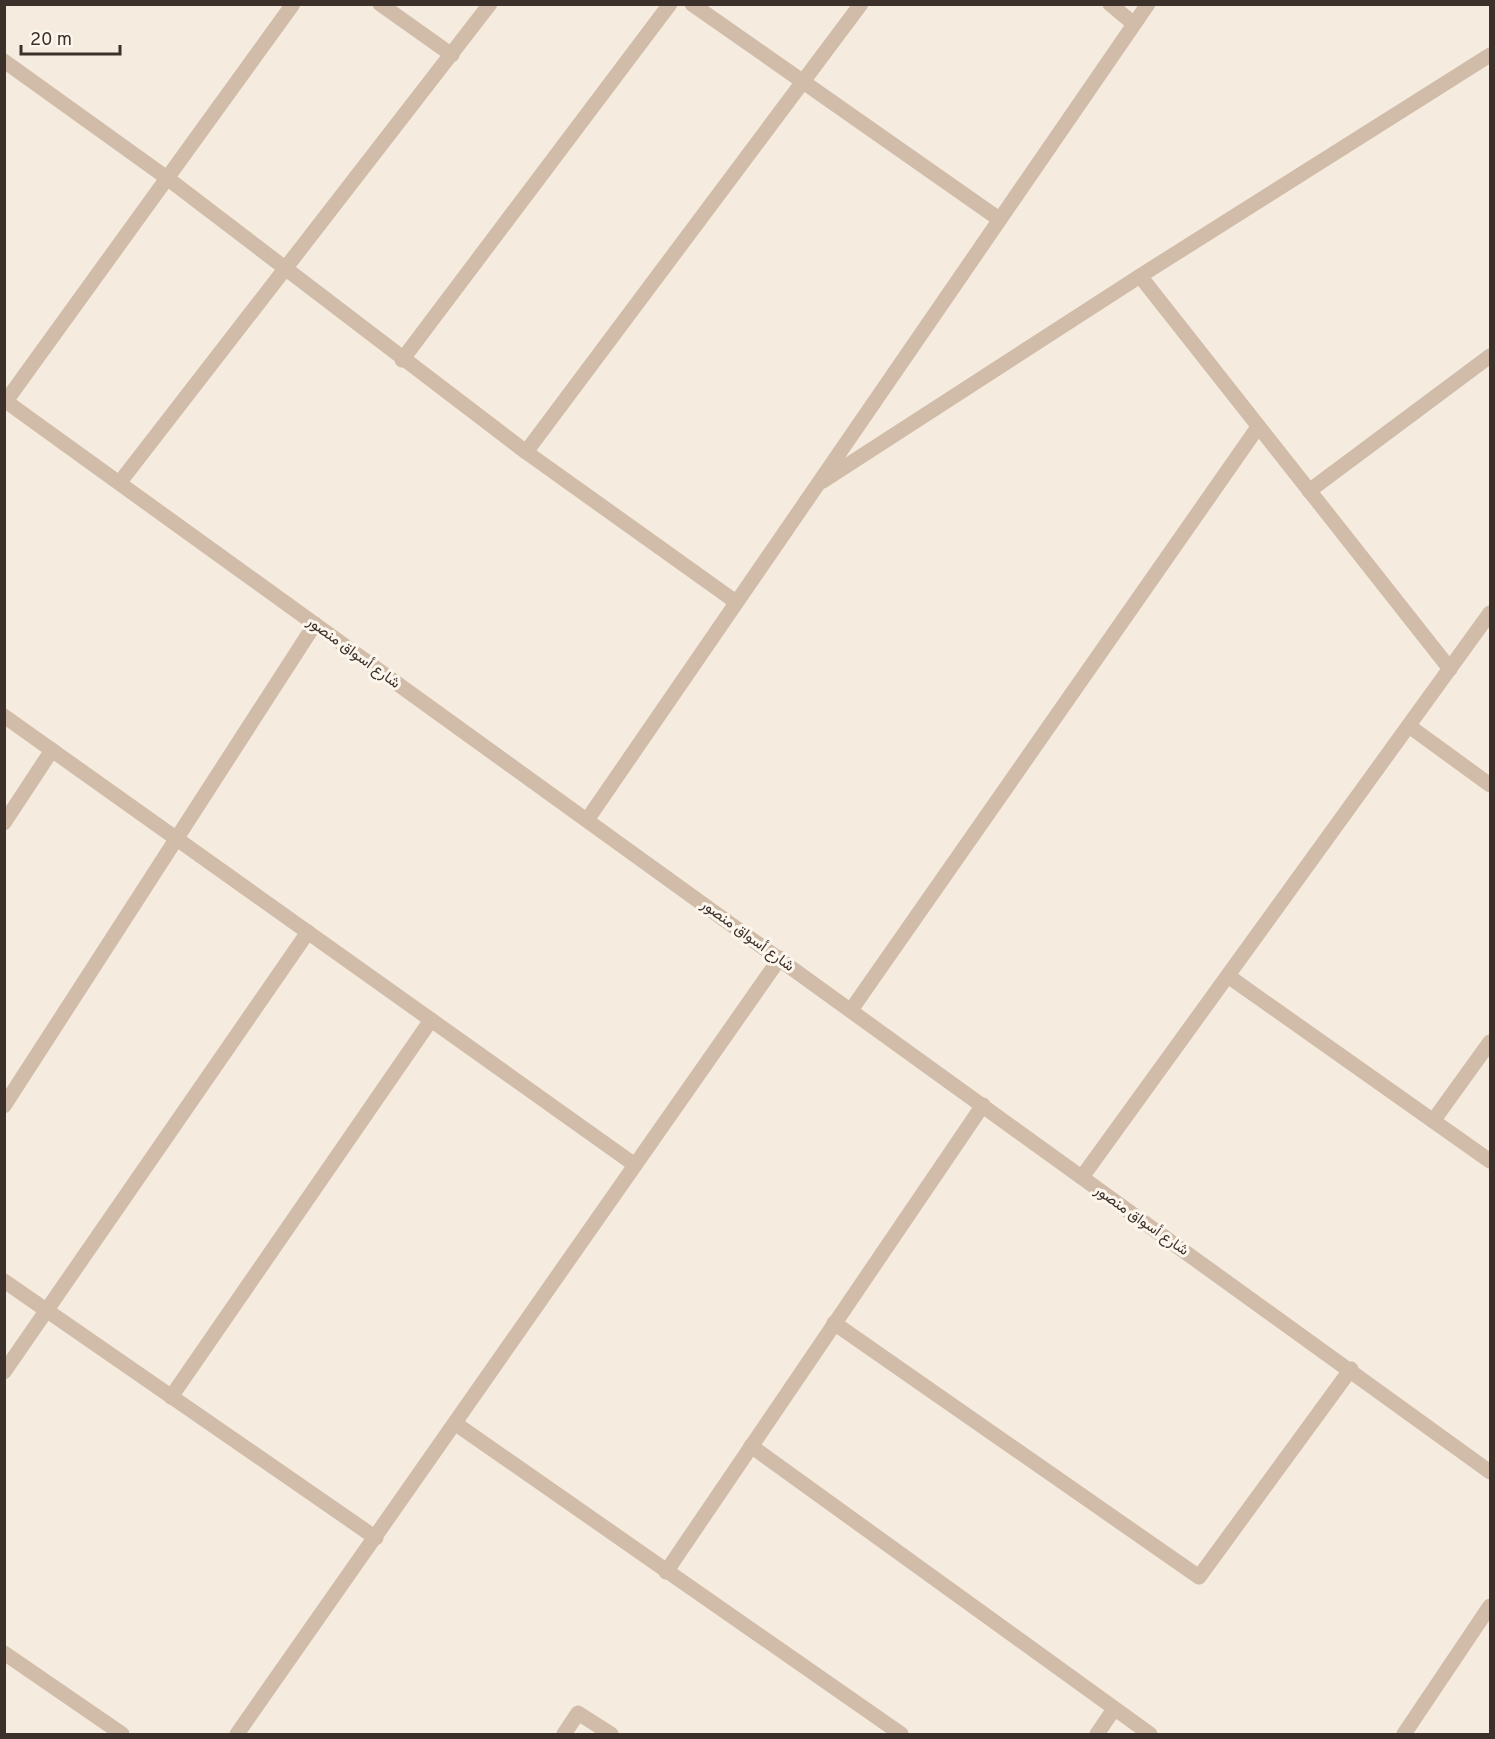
<svg xmlns="http://www.w3.org/2000/svg" width="1495" height="1739" font-family="Overpass,Vazirmatn,sans-serif">
<style>
.lines{fill:none;stroke-linecap:round;stroke-linejoin:round}
.minor{stroke:#d0bca9;stroke-width:15}
.labels{text-anchor:middle;stroke-width:6;stroke-linejoin:round;paint-order:stroke}
.street-label{font-size:15px;fill:#3c302a;stroke:#fcf6ed}
</style>
<rect width="100%" height="100%" fill="#f5ecdf"/>
<g class="lines">
<g class="minor">
<path d="M380 4 452 55"/>
<path d="M692 4 999 219"/>
<path d="M1110 4 1134 24"/>
<path d="M4 61 167 178 526 452 736 602"/>
<path d="M1140 276 1450 669"/>
<path d="M402 360 670 4"/>
<path d="M4 400 1490 1472"/>
<path d="M6 401 293 4"/>
<path d="M526 452 861 4"/>
<path d="M823 481 1140 276 1490 55"/>
<path d="M120 482 490 4"/>
<path d="M1309 491 1490 356"/>
<path d="M4 716 635 1165"/>
<path d="M1409 726 1490 785"/>
<path d="M587 820 1148 4"/>
<path d="M4 823 52 750"/>
<path d="M1228 976 1490 1161"/>
<path d="M851 1010 1258 427"/>
<path d="M4 1106 315 624"/>
<path d="M1433 1121 1490 1042"/>
<path d="M1082 1177 1490 613"/>
<path d="M4 1281 376 1538"/>
<path d="M834 1323 1199 1577 1351 1369"/>
<path d="M4 1372 308 932"/>
<path d="M171 1397 431 1020"/>
<path d="M456 1424 901 1734"/>
<path d="M751 1446 1150 1734"/>
<path d="M666 1572 983 1105"/>
<path d="M4 1653 122 1734"/>
<path d="M237 1734 780 958"/>
<path d="M564 1734 578 1713 611 1734"/>
<path d="M1097 1734 1114 1709"/>
<path d="M1404 1734 1490 1606"/>
</g>
</g>
<g class="labels">
<g class="street-label">
<text transform="translate(354 652) rotate(36)" y="5">شارع أسواق منصور</text>
<text transform="translate(748 935) rotate(36)" y="5">شارع أسواق منصور</text>
<text transform="translate(1142 1220) rotate(35)" y="5">شارع أسواق منصور</text>
</g>
</g>
<rect width="1495" height="1739" fill="none" stroke="#3c302a" stroke-width="12"/>
<path d="M21 45v9h99v-9" fill="none" stroke="#3c302a" stroke-width="3"/>
<text x="30" y="45" font-size="18" fill="#3c302a" stroke="#fcf6ed" stroke-width="4.5" paint-order="stroke">20 m</text>
</svg>
